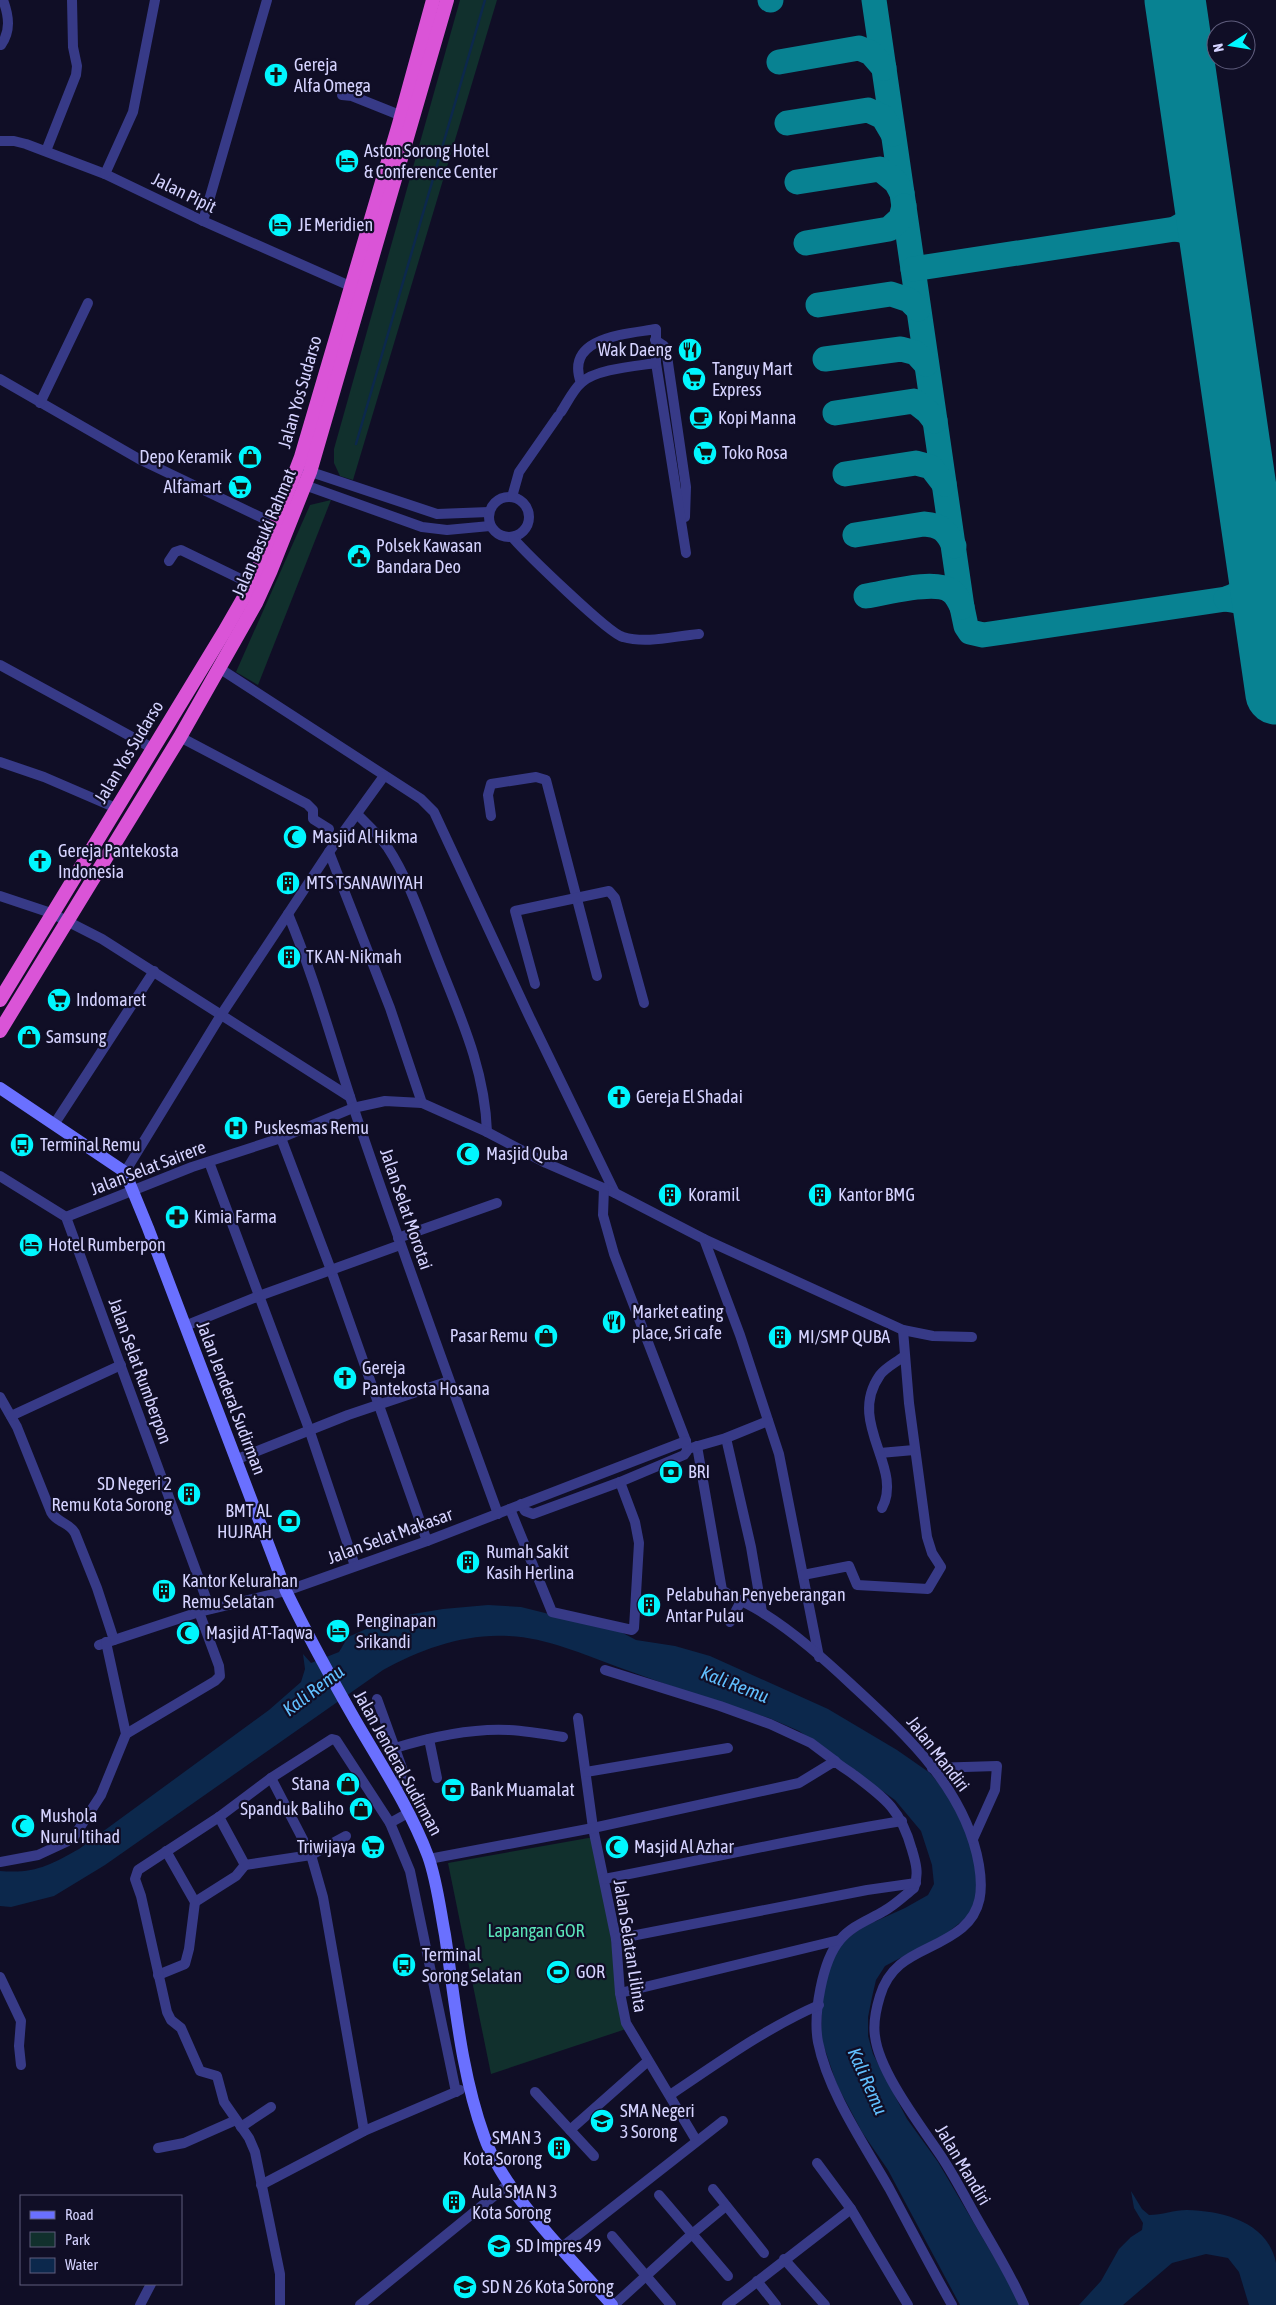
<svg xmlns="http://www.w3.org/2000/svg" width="1276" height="2305" font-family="'Asap Condensed',sans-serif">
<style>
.green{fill:#11302d}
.water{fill:#0c284c}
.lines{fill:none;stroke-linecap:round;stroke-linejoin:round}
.stream{stroke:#0c284c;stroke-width:2.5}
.taxiway{stroke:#088292;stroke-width:25}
.runway{stroke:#088292;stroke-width:61}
.minor{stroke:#373a87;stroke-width:10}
.secondary{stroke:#6a70ff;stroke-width:12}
.trunk{stroke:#da54d7;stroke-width:14}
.labels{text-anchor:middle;stroke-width:4.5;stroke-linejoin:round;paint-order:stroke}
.poi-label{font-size:18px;fill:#d5d3ff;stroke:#100e26;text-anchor:start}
.street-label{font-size:18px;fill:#d5d3ff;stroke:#100e26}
.park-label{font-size:18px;fill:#5ae4b8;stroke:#100e26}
.water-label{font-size:19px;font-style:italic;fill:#61c0ff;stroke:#100e26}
</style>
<rect width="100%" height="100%" fill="#100e26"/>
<g class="green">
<path d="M460 0H497L353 480 340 476 334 463V449Z"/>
<path d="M331 500 258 685 236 672 310 505Z"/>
<path d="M594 1837 626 2029 491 2074 448 1863Z"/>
</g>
<g class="water">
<path d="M488 1605 521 1607 621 1632 636 1640 675 1646 710 1656 828 1709 897 1750 930 1773 949 1796 967 1829 976 1866 979 1894 967 1917 946 1934 885 1966 876 1980 872 1997 868 2017V2036L873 2054 907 2119 938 2162 1022 2305H960L888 2170 862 2132 837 2085 821 2038 822 1996 831 1963 840 1944 863 1927 905 1908 928 1895 934 1884 932 1865 921 1831 895 1800 799 1731 769 1718C718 1703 668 1685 618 1667 583 1654 547 1638 509 1636 465 1633 421 1649 383 1670L105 1865 54 1896 11 1907 0 1906V1871C35 1874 50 1865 79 1849L269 1710 301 1682 305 1669 303 1654 311 1663 339 1652 348 1637 373 1626 407 1615 443 1609Z"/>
<path d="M1131 2191 1142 2209 1149 2215C1162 2215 1174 2210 1187 2210 1223 2211 1268 2222 1276 2263 1276 2275 1276 2292 1276 2305H1249L1239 2272 1228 2258 1206 2254 1172 2263 1123 2305H1079L1101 2281 1119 2249 1131 2237 1142 2230 1143 2223 1134 2208Z"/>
</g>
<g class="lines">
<path class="stream" d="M356 444 485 0"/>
<g class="taxiway">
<path d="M770 0H771"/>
<path d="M874 0 962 607 966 626 970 632 983 635 1226 599C1245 593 1252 583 1257 564"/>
<path d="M779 62 859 48 871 53 884 68"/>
<path d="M787 123 868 110 883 117 893 134"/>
<path d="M797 182 880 169 896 182 902 193"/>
<path d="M1175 229C1196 231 1204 244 1213 262"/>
<path d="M806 243 889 229 901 218 904 206"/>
<path d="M913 269 1175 229 1191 220 1204 195"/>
<path d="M818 305 891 294 909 300 918 309"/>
<path d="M825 359 901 349 916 353 926 364"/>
<path d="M835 413 914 401 928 412 935 421"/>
<path d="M845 474 916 463 931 467 944 484"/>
<path d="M855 535 924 524C941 525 947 531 954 546"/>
<path d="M866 596C887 593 934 579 951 591 957 595 959 601 962 607"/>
<path d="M1226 599C1249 602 1255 606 1266 626"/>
</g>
<path class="runway" d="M1175 0 1276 694"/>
<g class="minor">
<path d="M1 45C11 31 9 16 3 0"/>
<path d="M342 95 352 96 402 116"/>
<path d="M0 141H14L26 144 105 174 203 221 350 286"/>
<path d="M46 151 76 75 77 66 73 47 72 0"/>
<path d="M105 174 133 112 155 0"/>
<path d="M203 221 267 0"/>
<path d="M655 340 664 346 667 356 686 487 685 517"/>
<path d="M0 379 139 459 275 524"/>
<path d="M581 383C564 336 628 334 656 329V363L686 553"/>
<path d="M40 403 88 303"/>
<path d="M561 412C567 403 573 390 581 383 595 369 637 366 656 363"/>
<path d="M305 470 437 514 489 512"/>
<path d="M299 483 422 527 447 530 490 526"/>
<circle cx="509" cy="517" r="20"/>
<path d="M512 497 519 472 558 416"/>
<path d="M513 538C526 553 609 634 623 637 647 644 674 636 699 634"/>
<path d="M169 561 175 552 181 550 251 584"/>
<path d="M0 665 154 749"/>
<path d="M219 668 421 799 434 812 530 1018 615 1193"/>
<path d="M180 737 307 804 313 810V819L329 829"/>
<path d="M0 762 44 777 116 808"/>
<path d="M357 814C368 825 379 835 388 848 409 880 422 920 436 955 459 1014 485 1068 487 1132"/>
<path d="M491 816 488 795 491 784 536 777 546 780 597 976"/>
<path d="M329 852 390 1008 422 1103"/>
<path d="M0 896 51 913 102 939 350 1097"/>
<path d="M288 914C316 981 334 1050 357 1118 402 1251 450 1382 498 1514"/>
<path d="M535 984 515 911 609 891 615 898 644 1003"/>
<path d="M55 1123 154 971"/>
<path d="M281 1138 331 1270 427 1541"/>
<path d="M209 1162 309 1429 355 1566"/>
<path d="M125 1172 221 1015 329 852 384 776"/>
<path d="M0 1176 66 1217 210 1609"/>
<path d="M66 1217 192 1167 281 1138 353 1108 385 1101 422 1103 487 1132 546 1163 615 1193 704 1239 903 1330 933 1336 972 1337"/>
<path d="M398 1238 497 1203"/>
<path d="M704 1239 740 1335 779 1454 819 1657"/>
<path d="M185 1326 259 1296 400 1245"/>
<path d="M0 1397 17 1427 51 1512C57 1523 69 1522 75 1533L97 1588 114 1640"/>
<path d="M11 1416 121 1365"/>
<path d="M726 1438 751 1547 762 1612"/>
<path d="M697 1446 722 1590C735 1599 750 1604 763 1613 795 1633 824 1659 852 1685 906 1735 966 1789 979 1865 983 1889 982 1911 962 1928 932 1953 893 1952 880 1996 876 2009 873 2023 875 2036 879 2072 921 2126 941 2156 955 2177 966 2199 978 2220 994 2248 1011 2275 1024 2305"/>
<path d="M691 1448 726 1438 768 1421"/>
<path d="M880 1453 914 1450"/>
<path d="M235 1460 348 1415 449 1381"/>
<path d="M521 1504 525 1511 533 1514 620 1482 684 1455 687 1451 686 1441 614 1254 603 1215 604 1188"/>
<path d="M882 1508C904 1467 846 1423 880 1375 886 1367 897 1362 904 1356"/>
<path d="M510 1509 552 1612 632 1630 634 1628 639 1543 635 1522 620 1482"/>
<path d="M803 1575 849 1566 857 1585 928 1589 941 1567 932 1553 927 1537 909 1403 903 1330"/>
<path d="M730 1622 741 1601"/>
<path d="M99 1645 199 1612 286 1591 427 1541 686 1441"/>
<path d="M605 1670 720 1706 770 1724 811 1743 835 1761"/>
<path d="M377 1699 402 1768 401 1781 395 1790"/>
<path d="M578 1718 593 1828 616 1939 620 1993 626 2023 696 2140"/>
<path d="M126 1734 215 1681 220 1676 219 1666 199 1612"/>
<path d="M429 1739 437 1778"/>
<path d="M395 1748C431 1737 472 1728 509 1730 527 1731 545 1734 563 1737"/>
<path d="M932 1768 997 1766 995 1790 973 1839"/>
<path d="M586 1772 728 1748"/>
<path d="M271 1778 311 1855 323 1897 364 2131"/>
<path d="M390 1823 408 1813"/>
<path d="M429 1859 593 1828 799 1783 835 1761C841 1767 848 1770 854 1775 886 1799 901 1810 912 1850 916 1863 919 1874 914 1888 904 1896 895 1905 884 1911 869 1920 851 1926 840 1940 822 1961 813 2015 818 2042 828 2092 864 2144 889 2188 910 2227 930 2266 952 2305"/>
<path d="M0 1862 38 1855 66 1842 75 1835 101 1795 126 1734 106 1642"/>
<path d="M245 1865 311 1855 346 1836"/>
<path d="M604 1879C703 1860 802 1837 902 1821"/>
<path d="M195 1902 236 1876 245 1865 219 1817"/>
<path d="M616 1939 867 1890 916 1883"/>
<path d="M158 1975 185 1964 189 1949 195 1902 166 1851"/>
<path d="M0 1977 21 2021 19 2046 21 2065"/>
<path d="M620 1993 839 1940"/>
<path d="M535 2092 570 2130"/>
<path d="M670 2095C718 2063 766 2028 819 2005"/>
<path d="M241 2127 271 2107"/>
<path d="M158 2148 184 2143 236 2120"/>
<path d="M594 2156 570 2130 648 2061"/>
<path d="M817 2163 851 2209 908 2305"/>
<path d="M261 2185 364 2131 460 2090"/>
<path d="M713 2189 764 2253"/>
<path d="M659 2195 728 2276"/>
<path d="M612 2236 671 2305"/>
<path d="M561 2248 723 2121"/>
<path d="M784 2259 825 2305"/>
<path d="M757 2281 776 2305"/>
<path d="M140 2305 151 2284"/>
<path d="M280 2305V2274L255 2152 249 2138 224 2102 217 2076 200 2071 181 2028 171 2020 167 2012 141 1896 135 1879 138 1870 219 1817 271 1778 332 1739 336 1740 390 1823 410 1871 456 2092"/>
<path d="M360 2305 510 2183"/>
<path d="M614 2305 692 2234 726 2206"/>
<path d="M727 2305 851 2209"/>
</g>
<path class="secondary" d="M0 1088 125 1172 148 1228 286 1591C307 1634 330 1676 354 1718 380 1763 410 1808 428 1856 437 1881 440 1909 445 1935 455 2001 461 2073 484 2136 504 2194 571 2258 612 2305"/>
<g class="trunk">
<path d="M0 1000 224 632 247 592 261 562 301 457 399 124 433 0"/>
<path d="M0 1031 180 737 256 603 271 570 310 472 447 0"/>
</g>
</g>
<defs>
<g id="church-disc" transform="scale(1.25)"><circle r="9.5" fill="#00f6fe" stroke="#100e26"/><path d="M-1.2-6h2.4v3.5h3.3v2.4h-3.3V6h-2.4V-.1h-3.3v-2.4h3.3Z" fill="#111"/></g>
<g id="hotel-disc" transform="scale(1.25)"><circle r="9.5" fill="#00f6fe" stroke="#100e26"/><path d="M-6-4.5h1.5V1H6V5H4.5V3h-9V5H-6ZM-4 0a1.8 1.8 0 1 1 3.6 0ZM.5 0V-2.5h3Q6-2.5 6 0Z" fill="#111"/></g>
<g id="restaurant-disc" transform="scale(1.25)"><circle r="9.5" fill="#00f6fe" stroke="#100e26"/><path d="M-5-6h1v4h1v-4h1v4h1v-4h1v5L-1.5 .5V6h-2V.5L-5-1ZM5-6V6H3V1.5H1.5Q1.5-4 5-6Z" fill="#111"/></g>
<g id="supermarket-disc" transform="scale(1.25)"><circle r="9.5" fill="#00f6fe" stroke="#100e26"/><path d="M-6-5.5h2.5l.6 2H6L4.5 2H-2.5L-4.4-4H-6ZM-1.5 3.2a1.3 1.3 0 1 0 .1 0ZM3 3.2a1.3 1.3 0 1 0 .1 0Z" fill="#111"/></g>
<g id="cafe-disc" transform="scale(1.25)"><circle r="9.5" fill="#00f6fe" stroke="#100e26"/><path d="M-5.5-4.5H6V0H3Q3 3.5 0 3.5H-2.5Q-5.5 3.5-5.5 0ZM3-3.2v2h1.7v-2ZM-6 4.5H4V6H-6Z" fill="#111"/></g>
<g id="shop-disc" transform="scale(1.25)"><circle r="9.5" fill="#00f6fe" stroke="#100e26"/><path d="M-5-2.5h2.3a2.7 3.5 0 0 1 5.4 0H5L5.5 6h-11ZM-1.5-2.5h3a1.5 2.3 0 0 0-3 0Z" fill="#111"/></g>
<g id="civic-disc" transform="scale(1.25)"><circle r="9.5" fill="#00f6fe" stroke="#100e26"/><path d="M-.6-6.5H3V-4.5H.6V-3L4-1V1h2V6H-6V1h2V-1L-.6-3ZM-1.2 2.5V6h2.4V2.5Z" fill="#111"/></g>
<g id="mosque-disc" transform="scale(1.25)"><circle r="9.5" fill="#00f6fe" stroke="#100e26"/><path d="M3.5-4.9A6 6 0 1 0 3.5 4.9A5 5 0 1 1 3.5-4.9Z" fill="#111"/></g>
<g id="building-disc" transform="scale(1.25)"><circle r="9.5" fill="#00f6fe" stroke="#100e26"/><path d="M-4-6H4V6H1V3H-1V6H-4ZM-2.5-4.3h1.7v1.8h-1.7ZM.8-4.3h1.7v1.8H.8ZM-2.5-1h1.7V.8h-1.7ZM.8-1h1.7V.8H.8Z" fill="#111"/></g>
<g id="hospital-disc" transform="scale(1.25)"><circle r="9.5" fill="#00f6fe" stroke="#100e26"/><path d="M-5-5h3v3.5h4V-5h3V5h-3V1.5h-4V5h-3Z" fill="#111"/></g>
<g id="bus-disc" transform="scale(1.25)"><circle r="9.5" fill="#00f6fe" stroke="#100e26"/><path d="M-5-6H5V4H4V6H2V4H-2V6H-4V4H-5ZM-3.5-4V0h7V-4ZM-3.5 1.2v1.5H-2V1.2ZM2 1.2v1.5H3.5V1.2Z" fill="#111"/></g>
<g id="pharmacy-disc" transform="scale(1.25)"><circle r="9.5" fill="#00f6fe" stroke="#100e26"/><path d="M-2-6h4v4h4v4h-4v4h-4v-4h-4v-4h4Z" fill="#111"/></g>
<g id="bank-disc" transform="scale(1.25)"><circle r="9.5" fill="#00f6fe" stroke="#100e26"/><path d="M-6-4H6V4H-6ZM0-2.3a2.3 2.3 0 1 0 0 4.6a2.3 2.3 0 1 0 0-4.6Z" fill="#111"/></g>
<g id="stadium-disc" transform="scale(1.25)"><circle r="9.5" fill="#00f6fe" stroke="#100e26"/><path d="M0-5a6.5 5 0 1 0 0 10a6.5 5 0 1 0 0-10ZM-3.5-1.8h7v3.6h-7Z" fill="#111"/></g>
<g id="school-disc" transform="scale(1.25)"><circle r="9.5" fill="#00f6fe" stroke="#100e26"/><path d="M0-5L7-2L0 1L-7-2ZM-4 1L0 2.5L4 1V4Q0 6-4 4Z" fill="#111"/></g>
</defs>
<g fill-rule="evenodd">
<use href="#church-disc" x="276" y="75"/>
<use href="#hotel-disc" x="347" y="161"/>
<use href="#hotel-disc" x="280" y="225"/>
<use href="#restaurant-disc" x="690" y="350"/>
<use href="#supermarket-disc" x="694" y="379"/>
<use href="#cafe-disc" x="701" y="418"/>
<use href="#supermarket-disc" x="705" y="453"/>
<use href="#shop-disc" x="250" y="457"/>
<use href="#supermarket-disc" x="240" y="487"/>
<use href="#civic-disc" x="359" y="556"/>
<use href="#mosque-disc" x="295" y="837"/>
<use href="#church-disc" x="40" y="861"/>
<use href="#building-disc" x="288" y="883"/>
<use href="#building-disc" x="289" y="957"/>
<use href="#supermarket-disc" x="59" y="1000"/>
<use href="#shop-disc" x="29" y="1037"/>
<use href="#church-disc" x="619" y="1097"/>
<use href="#hospital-disc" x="236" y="1128"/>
<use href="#bus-disc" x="22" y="1145"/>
<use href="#mosque-disc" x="468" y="1154"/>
<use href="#building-disc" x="670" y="1195"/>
<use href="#building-disc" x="820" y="1195"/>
<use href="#pharmacy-disc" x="177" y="1217"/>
<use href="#hotel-disc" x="31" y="1245"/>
<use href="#restaurant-disc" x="614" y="1322"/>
<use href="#shop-disc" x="546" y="1336"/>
<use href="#building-disc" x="780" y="1337"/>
<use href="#church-disc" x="345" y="1378"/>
<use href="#bank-disc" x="671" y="1472"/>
<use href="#building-disc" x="189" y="1494"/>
<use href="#bank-disc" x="289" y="1521"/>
<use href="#building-disc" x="468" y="1562"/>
<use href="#building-disc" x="164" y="1591"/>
<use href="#building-disc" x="649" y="1605"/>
<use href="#hotel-disc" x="338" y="1631"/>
<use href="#mosque-disc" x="188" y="1633"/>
<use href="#shop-disc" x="348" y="1784"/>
<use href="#bank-disc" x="453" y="1790"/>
<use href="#shop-disc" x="361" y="1809"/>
<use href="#mosque-disc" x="23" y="1826"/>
<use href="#supermarket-disc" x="373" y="1847"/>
<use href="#mosque-disc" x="617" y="1847"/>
<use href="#bus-disc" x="404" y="1965"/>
<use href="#stadium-disc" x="558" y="1972"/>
<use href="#school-disc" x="602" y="2121"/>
<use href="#building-disc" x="559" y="2148"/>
<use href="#building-disc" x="454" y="2202"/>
<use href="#school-disc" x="499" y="2246"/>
<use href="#school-disc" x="465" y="2287"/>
</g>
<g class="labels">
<g class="poi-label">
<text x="294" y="71">Gereja<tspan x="294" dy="21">Alfa Omega</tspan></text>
<text x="364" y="157">Aston Sorong Hotel<tspan x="364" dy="21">&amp; Conference Center</tspan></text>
<text x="298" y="231">JE Meridien</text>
<text x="672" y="356" text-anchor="end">Wak Daeng</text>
<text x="712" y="375">Tanguy Mart<tspan x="712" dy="21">Express</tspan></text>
<text x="718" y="424">Kopi Manna</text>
<text x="722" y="459">Toko Rosa</text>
<text x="232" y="463" text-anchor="end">Depo Keramik</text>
<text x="222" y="493" text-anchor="end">Alfamart</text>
<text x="376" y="552">Polsek Kawasan<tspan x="376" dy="21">Bandara Deo</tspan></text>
<text x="312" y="843">Masjid Al Hikma</text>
<text x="58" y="857">Gereja Pantekosta<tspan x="58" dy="21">Indonesia</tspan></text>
<text x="306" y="889">MTS TSANAWIYAH</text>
<text x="306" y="963">TK AN-Nikmah</text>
<text x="76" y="1006">Indomaret</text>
<text x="46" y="1043">Samsung</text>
<text x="636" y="1103">Gereja El Shadai</text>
<text x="254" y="1134">Puskesmas Remu</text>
<text x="40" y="1151">Terminal Remu</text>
<text x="486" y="1160">Masjid Quba</text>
<text x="688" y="1201">Koramil</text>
<text x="838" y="1201">Kantor BMG</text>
<text x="194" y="1223">Kimia Farma</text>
<text x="48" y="1251">Hotel Rumberpon</text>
<text x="632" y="1318">Market eating<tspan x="632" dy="21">place, Sri cafe</tspan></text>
<text x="528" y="1342" text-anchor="end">Pasar Remu</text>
<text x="798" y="1343">MI/SMP QUBA</text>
<text x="362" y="1374">Gereja<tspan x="362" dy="21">Pantekosta Hosana</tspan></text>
<text x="688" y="1478">BRI</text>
<text x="172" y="1490" text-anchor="end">SD Negeri 2<tspan x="172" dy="21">Remu Kota Sorong</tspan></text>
<text x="272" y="1517" text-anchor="end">BMT AL<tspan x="272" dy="21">HUJRAH</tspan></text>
<text x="486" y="1558">Rumah Sakit<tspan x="486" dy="21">Kasih Herlina</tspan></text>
<text x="182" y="1587">Kantor Kelurahan<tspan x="182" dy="21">Remu Selatan</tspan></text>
<text x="666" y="1601">Pelabuhan Penyeberangan<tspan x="666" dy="21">Antar Pulau</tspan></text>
<text x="356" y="1627">Penginapan<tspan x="356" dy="21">Srikandi</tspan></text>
<text x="206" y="1639">Masjid AT-Taqwa</text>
<text x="330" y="1790" text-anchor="end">Stana</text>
<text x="470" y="1796">Bank Muamalat</text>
<text x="344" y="1815" text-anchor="end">Spanduk Baliho</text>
<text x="40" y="1822">Mushola<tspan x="40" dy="21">Nurul Itihad</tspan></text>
<text x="356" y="1853" text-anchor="end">Triwijaya</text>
<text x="634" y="1853">Masjid Al Azhar</text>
<text x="422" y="1961">Terminal<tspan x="422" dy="21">Sorong Selatan</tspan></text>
<text x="576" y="1978">GOR</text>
<text x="620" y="2117">SMA Negeri<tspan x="620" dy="21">3 Sorong</tspan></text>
<text x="542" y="2144" text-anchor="end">SMAN 3<tspan x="542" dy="21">Kota Sorong</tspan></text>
<text x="472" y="2198">Aula SMA N 3<tspan x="472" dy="21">Kota Sorong</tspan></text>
<text x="516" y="2252">SD Impres 49</text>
<text x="482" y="2293">SD N 26 Kota Sorong</text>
</g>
<g class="street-label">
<text transform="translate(184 193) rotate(26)" y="6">Jalan Pipit</text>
<text transform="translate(300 392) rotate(-74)" y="6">Jalan Yos Sudarso</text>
<text transform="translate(264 533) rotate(-67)" y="6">Jalan Basuki Rahmat</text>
<text transform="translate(129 752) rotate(-59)" y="6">Jalan Yos Sudarso</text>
<text transform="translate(148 1168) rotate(-21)" y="6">Jalan Selat Sairere</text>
<text transform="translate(406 1209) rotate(71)" y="6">Jalan Selat Morotai</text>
<text transform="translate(140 1371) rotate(70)" y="6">Jalan Selat Rumberpon</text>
<text transform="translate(231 1398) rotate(69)" y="6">Jalan Jenderal Sudirman</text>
<text transform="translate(390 1536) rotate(-20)" y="6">Jalan Selat Makasar</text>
<text transform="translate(938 1754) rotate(52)" y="6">Jalan Mandiri</text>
<text transform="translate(398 1763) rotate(61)" y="6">Jalan Jenderal Sudirman</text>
<text transform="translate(630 1946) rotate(81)" y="6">Jalan Selatan Lilinta</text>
<text transform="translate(963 2165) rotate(59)" y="6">Jalan Mandiri</text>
</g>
<g class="park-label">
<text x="536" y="1937">Lapangan GOR</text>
</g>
<g class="water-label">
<text transform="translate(735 1684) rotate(21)" y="7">Kali Remu</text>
<text transform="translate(313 1690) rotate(-37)" y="7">Kali Remu</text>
<text transform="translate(868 2081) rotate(66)" y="7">Kali Remu</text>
</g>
</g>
<rect x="20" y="2195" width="162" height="90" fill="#100e26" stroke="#5f5d7d"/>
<rect x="30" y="2211" width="25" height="8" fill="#6a70ff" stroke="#5f5d7d"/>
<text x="65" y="2220" font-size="15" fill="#d5d3ff">Road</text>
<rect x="30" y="2232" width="25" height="15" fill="#11302d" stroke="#5f5d7d"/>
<text x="65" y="2245" font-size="15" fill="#d5d3ff">Park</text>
<rect x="30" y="2258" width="25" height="15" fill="#0c284c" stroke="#5f5d7d"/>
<text x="65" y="2270" font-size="15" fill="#d5d3ff">Water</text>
<g transform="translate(1231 45) rotate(258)"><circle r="24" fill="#100e26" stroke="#5f5d7d"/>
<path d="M0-4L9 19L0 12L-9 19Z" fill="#00f6fe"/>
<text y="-8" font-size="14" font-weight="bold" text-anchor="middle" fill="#d5d3ff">N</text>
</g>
</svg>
